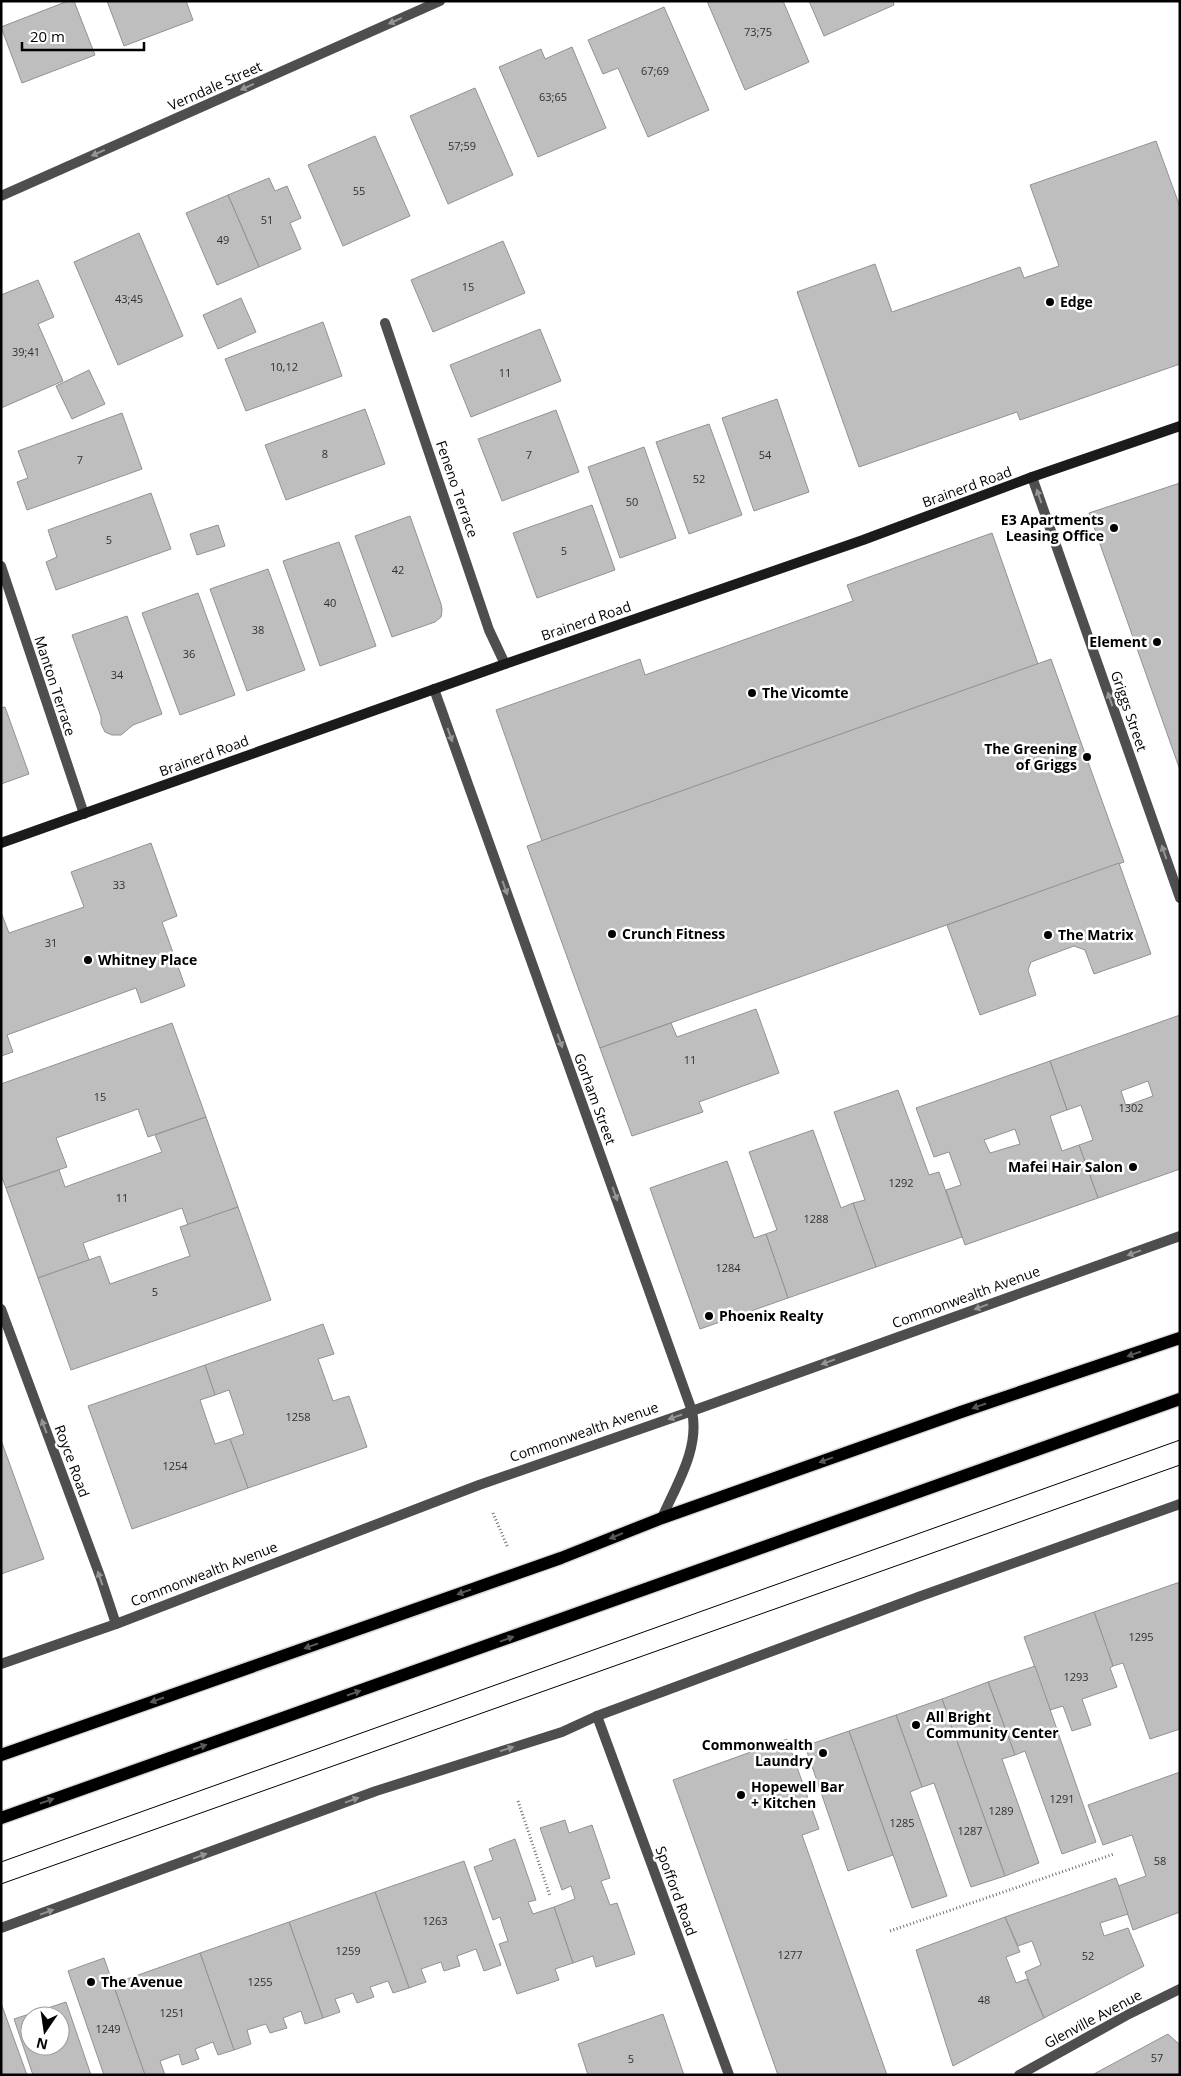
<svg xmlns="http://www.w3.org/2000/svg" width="1181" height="2076" font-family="'Open Sans',sans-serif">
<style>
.building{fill:#bebebe;stroke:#929292;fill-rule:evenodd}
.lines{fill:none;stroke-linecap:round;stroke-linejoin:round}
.primary-casing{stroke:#dbdbdb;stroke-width:15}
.path{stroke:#707070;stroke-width:3;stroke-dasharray:1 2.5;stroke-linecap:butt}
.street{stroke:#4e4e4e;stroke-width:10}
.secondary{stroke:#1b1b1b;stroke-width:10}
.primary{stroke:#000;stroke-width:12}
.tram{stroke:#000;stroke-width:1}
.oneway{fill:#959595}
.oneway2{fill:#595959}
.poi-dot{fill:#000;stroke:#fff;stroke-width:2}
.labels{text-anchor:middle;stroke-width:5;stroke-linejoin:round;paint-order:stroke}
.number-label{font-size:11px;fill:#303030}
.street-label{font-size:14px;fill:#000;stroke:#fff}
.poi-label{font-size:14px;font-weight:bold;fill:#000;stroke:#fff;text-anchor:start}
</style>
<rect width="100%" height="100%" fill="#fff"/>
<g class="building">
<path d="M68 1H74L95 55 22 83 1 27Z"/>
<path d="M107 1H186L193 20 124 46Z"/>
<path d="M707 1H783L809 62 745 90Z"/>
<path d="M809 1H893L894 5 824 36Z"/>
<path d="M664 7 709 110 648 137 618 68 603 74 588 40Z"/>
<path d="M572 47 606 128 538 157 499 67 541 49 545 59Z"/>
<path d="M475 88 513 175 448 204 410 116Z"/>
<path d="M375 136 410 216 343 246 308 165Z"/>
<path d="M1156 141 1180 207V364L1020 420 1017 412 859 467 797 292 875 264 892 312 1020 267 1024 278 1059 266 1030 185Z"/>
<path d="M269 178 275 191 287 186 301 218 290 223 301 249 259 267 228 195Z"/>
<path d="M228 195 259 267 217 285 186 213Z"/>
<path d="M139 233 183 336 118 365 74 262Z"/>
<path d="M503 241 525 293 433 332 411 280Z"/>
<path d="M38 280 54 317 38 324 63 381 1 408V295Z"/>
<path d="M241 298 256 332 218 349 203 315Z"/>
<path d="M323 322 342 376 246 411 225 359Z"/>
<path d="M540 329 561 381 471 417 450 365Z"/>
<path d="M89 370 105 404 72 419 56 386Z"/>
<path d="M777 399 809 492 754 511 722 418Z"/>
<path d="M365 409 385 464 286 500 265 445Z"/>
<path d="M556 410 579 472 502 501 478 439Z"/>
<path d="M122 413 142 469 27 510 17 482 28 478 18 451Z"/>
<path d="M709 424 742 515 689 534 656 442Z"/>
<path d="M644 447 676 538 620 558 588 467Z"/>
<path d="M1180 483V770L1089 513Z"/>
<path d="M151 493 171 549 56 590 46 562 57 557 48 530Z"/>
<path d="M592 505 615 570 537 598 513 533Z"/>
<path d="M410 516 441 604 442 610 441 617 435 622 392 637 355 536Z"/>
<path d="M218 525 225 546 197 555 190 534Z"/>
<path d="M992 533 1038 664 542 841 496 710 640 659 645 675 853 601 847 585Z"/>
<path d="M339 542 376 646 320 666 283 561Z"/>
<path d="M268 569 305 670 247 691 210 589Z"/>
<path d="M198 593 235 695 180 715 142 613Z"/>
<path d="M127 616 162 714 133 725 121 735H112L105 732 101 724V717L72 635Z"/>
<path d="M1051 659 1124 862 600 1048 527 846Z"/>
<path d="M5 707 29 774 1 784V708Z"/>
<path d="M151 843 177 916 162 922 185 986 141 1003 136 988 7 1035 13 1052 1 1056V912L9 933 84 907 71 872Z"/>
<path d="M1119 863 1151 954 1094 974 1085 950 1074 946 1031 962 1028 970 1036 995 980 1015 947 925Z"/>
<path d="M756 1009 779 1073 699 1102 703 1112 632 1136 600 1048 671 1023 677 1037Z"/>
<path d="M1180 1015V1169L1098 1198 1079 1145 1093 1140 1081 1105 1067 1110 1050 1061ZM1148 1081 1153 1096 1126 1106 1121 1091Z"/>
<path d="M172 1023 206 1117 148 1137 138 1109 56 1138 67 1167 6 1188 1 1175V1084Z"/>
<path d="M1050 1061 1067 1110 1050 1116 1062 1151 1079 1145 1098 1198 965 1245 946 1190 961 1185 949 1152 934 1157 916 1108ZM1015 1129 1020 1144 990 1153 984 1140Z"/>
<path d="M898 1090 929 1175 939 1172 962 1237 876 1267 853 1203 865 1200 834 1112Z"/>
<path d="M206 1117 238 1207 188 1225 182 1208 83 1243 89 1260 38 1278 6 1188 59 1170 65 1187 162 1152 155 1135Z"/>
<path d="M813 1130 841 1208 853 1203 876 1267 788 1298 766 1234 777 1230 749 1152Z"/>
<path d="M727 1161 754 1238 766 1234 788 1298 700 1329 650 1188Z"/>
<path d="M238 1207 271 1300 71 1370 38 1278 100 1256 110 1284 190 1256 180 1227Z"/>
<path d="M323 1324 334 1354 318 1359 333 1401 349 1396 367 1447 248 1488 230 1439 244 1434 229 1390 215 1395 205 1365Z"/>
<path d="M205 1365 215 1395 200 1400 215 1444 230 1439 248 1488 132 1529 88 1406Z"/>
<path d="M1 1440 44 1559 1 1574Z"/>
<path d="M1180 1582V1729L1150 1739 1123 1663 1113 1666 1094 1612Z"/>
<path d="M1094 1612 1113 1666 1110 1668 1117 1687 1082 1699 1091 1725 1072 1731 1063 1706 1050 1710 1024 1637Z"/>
<path d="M1035 1666 1096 1842 1062 1854 1025 1751 1015 1755 988 1682Z"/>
<path d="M988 1682 1015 1755 1002 1759 1039 1863 1005 1876 942 1699Z"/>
<path d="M942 1699 1005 1876 971 1887 934 1783 922 1787 896 1715Z"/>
<path d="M896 1715 922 1787 910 1792 947 1896 912 1908 849 1731Z"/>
<path d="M849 1731 893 1855 848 1871 805 1746Z"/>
<path d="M787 1739 819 1829 802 1835 887 2075H778L673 1780Z"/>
<path d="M1180 1772V1912L1133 1930 1118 1886 1146 1876 1132 1835 1103 1845 1088 1805Z"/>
<path d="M565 1820 569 1833 592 1825 610 1878 601 1881 610 1905 617 1903 635 1954 596 1967 593 1956 573 1963 554 1907 575 1899 571 1886 562 1890 540 1828Z"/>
<path d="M515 1839 536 1900 528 1902 533 1914 554 1907 573 1963 555 1969 559 1980 517 1994 499 1944 508 1941 500 1917 493 1920 474 1867 493 1860 489 1849Z"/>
<path d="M464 1861 501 1965 484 1971 476 1949 457 1956 460 1966 444 1971 441 1962 421 1969 426 1982 409 1988 375 1892Z"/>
<path d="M1116 1878 1128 1914 1100 1923 1104 1936 1128 1928 1144 1966 1044 2018 1025 1972 1041 1965 1032 1941 1018 1946 1005 1917Z"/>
<path d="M375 1892 409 1988 393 1993 388 1981 370 1987 374 1997 357 2003 353 1993 335 1999 340 2012 323 2018 289 1922Z"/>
<path d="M1005 1917 1020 1952 1006 1957 1016 1983 1027 1979 1044 2018 953 2066 916 1950Z"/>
<path d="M289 1922 323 2018 305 2024 301 2011 283 2018 287 2028 270 2033 266 2024 247 2030 251 2044 234 2050 200 1953Z"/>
<path d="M200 1953 234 2050 218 2055 213 2042 195 2049 199 2059 182 2065 179 2054 160 2061 165 2075H145L113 1984Z"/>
<path d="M104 1958 113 1984 145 2075H104L68 1971Z"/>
<path d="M66 2002 91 2075H33L14 2019ZM30 2016H60V2046H30Z"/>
<path d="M1 2003 27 2075H1Z"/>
<path d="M663 2014 684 2075H588L578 2044Z"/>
<path d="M1168 2034 1180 2045V2075H1092Z"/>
</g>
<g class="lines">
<g class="primary-casing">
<g id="primary">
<path d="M1 1755 561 1558 662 1518 961 1412 1180 1338"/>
<path d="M1 1818C394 1679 786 1537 1180 1399"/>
</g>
</g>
<g class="path">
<path d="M493 1513 508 1548"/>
<path d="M518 1801 550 1896"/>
<path d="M890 1931 1114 1854"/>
</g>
<g class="street">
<path d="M1 196 440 1"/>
<path d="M385 323 489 630 505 664"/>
<path d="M1032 477 1180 898"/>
<path d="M1 566 84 814"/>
<path d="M434 689 692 1411C700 1449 676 1485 662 1518"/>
<path d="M1 1309 100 1576 116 1624"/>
<path d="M1 1664 116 1624 479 1485 692 1411 1180 1236"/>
<path d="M597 1716 729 2075"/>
<path d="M1 1928 376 1791 562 1732 597 1716 921 1596 1180 1504"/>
<path d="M1019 2075 1129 2014 1180 1989"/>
</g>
<path class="secondary" d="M1 843 505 664 863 540 1032 477 1180 426"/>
<use href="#primary" class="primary"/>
<g class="tram">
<path d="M1 1862 1180 1440"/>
<path d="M1 1884 1180 1465"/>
</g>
</g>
<defs><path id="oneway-solid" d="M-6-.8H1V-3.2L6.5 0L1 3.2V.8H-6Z" transform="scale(1.25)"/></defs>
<g class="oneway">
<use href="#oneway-solid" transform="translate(395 21) rotate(156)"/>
<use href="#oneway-solid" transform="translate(247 87) rotate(156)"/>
<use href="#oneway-solid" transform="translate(98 153) rotate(156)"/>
<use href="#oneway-solid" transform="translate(1039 496) rotate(-109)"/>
<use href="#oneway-solid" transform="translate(1110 699) rotate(-109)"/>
<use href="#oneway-solid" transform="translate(450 735) rotate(70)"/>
<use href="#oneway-solid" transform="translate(1164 852) rotate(-109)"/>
<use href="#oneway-solid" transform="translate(505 888) rotate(70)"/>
<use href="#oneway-solid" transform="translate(560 1041) rotate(70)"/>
<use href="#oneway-solid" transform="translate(615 1194) rotate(70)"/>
<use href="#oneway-solid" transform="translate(1134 1253) rotate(160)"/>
<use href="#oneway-solid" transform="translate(981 1307) rotate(160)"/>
<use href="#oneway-solid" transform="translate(828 1362) rotate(160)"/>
<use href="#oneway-solid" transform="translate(675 1417) rotate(161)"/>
<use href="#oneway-solid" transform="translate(44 1426) rotate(-110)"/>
<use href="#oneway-solid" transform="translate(100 1578) rotate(-109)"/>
<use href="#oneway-solid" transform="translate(507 1749) rotate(-18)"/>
<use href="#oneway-solid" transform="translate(352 1800) rotate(-20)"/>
<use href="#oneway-solid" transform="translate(200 1856) rotate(-20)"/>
<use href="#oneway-solid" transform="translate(47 1912) rotate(-20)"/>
</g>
<g class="oneway2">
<use href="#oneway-solid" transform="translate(1134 1354) rotate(161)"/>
<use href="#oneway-solid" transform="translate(979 1406) rotate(161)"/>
<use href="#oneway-solid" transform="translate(826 1460) rotate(160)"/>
<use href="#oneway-solid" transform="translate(616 1536) rotate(158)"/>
<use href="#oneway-solid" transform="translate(464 1592) rotate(161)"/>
<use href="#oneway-solid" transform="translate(507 1639) rotate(-20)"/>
<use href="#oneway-solid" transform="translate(311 1646) rotate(161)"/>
<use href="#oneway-solid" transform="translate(354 1693) rotate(-19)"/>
<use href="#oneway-solid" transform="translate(157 1700) rotate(161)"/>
<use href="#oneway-solid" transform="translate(200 1747) rotate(-19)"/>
<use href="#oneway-solid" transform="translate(47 1801) rotate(-19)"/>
</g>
<g class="poi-dot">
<circle cx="1050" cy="302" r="5"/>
<circle cx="1114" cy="528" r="5"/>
<circle cx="1157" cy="642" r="5"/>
<circle cx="752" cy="693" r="5"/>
<circle cx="1087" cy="757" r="5"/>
<circle cx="612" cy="934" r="5"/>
<circle cx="1048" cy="935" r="5"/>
<circle cx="88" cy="960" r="5"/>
<circle cx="1133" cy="1167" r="5"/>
<circle cx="709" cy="1316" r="5"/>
<circle cx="916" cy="1725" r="5"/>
<circle cx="823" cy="1753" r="5"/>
<circle cx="741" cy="1795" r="5"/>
<circle cx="91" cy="1982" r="5"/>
</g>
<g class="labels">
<g class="number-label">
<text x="758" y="36">73;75</text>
<text x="655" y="75">67;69</text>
<text x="553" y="101">63;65</text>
<text x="462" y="150">57;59</text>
<text x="359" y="195">55</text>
<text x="267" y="224">51</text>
<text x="223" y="244">49</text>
<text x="468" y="291">15</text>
<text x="129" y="303">43;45</text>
<text x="26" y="356">39;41</text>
<text x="284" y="371">10,12</text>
<text x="505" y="377">11</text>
<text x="325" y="458">8</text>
<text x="529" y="459">7</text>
<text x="765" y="459">54</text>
<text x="80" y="464">7</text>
<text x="699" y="483">52</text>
<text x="632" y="506">50</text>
<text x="109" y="544">5</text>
<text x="564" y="555">5</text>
<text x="398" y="574">42</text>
<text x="330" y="607">40</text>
<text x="258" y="634">38</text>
<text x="189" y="658">36</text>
<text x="117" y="679">34</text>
<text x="119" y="889">33</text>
<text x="51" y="947">31</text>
<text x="690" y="1064">11</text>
<text x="100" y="1101">15</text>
<text x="1131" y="1112">1302</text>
<text x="901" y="1187">1292</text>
<text x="122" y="1202">11</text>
<text x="816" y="1223">1288</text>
<text x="728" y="1272">1284</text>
<text x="155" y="1296">5</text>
<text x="298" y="1421">1258</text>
<text x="175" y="1470">1254</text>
<text x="1141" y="1641">1295</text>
<text x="1076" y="1681">1293</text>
<text x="1062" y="1803">1291</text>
<text x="1001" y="1815">1289</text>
<text x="902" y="1827">1285</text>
<text x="970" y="1835">1287</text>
<text x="1160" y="1865">58</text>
<text x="435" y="1925">1263</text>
<text x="348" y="1955">1259</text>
<text x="790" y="1959">1277</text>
<text x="1088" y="1960">52</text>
<text x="260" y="1986">1255</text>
<text x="984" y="2004">48</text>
<text x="172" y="2017">1251</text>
<text x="108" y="2033">1249</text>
<text x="1157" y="2062">57</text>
<text x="631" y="2063">5</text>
</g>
<g class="street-label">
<text transform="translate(215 86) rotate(-24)" y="5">Verndale Street</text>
<text transform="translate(967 487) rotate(-20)" y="5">Brainerd Road</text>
<text transform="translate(457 489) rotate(71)" y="5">Feneno Terrace</text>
<text transform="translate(586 621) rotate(-19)" y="5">Brainerd Road</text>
<text transform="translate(55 686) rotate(72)" y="5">Manton Terrace</text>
<text transform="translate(1129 711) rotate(71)" y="5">Griggs Street</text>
<text transform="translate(204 756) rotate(-20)" y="5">Brainerd Road</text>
<text transform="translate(595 1099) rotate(70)" y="5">Gorham Street</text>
<text transform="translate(966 1297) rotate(-20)" y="5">Commonwealth Avenue</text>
<text transform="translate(584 1432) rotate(-19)" y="5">Commonwealth Avenue</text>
<text transform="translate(72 1461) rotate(70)" y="5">Royce Road</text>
<text transform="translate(204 1574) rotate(-21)" y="5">Commonwealth Avenue</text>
<text transform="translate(676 1891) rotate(70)" y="5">Spofford Road</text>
<text transform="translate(1093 2019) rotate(-28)" y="5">Glenville Avenue</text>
</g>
<g class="poi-label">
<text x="1060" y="307">Edge</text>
<text x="1104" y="525" text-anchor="end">E3 Apartments<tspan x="1104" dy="16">Leasing Office</tspan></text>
<text x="1147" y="647" text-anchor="end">Element</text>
<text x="762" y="698">The Vicomte</text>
<text x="1077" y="754" text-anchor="end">The Greening<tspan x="1077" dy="16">of Griggs</tspan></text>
<text x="622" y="939">Crunch Fitness</text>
<text x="1058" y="940">The Matrix</text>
<text x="98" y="965">Whitney Place</text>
<text x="1123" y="1172" text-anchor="end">Mafei Hair Salon</text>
<text x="719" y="1321">Phoenix Realty</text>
<text x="926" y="1722">All Bright<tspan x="926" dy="16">Community Center</tspan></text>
<text x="813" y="1750" text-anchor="end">Commonwealth<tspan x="813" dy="16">Laundry</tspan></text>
<text x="751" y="1792">Hopewell Bar<tspan x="751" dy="16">+ Kitchen</tspan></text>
<text x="101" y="1987">The Avenue</text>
</g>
</g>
<rect width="1181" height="2076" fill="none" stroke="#000000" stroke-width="5"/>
<g transform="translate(45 2031) rotate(193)"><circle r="24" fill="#ffffff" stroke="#999999"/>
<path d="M0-4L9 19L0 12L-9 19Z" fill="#000000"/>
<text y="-8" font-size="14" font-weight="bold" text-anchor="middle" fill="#000000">N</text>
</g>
<path d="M22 42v8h122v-8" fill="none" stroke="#000000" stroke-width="2.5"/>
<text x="30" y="42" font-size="15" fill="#000000" stroke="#ffffff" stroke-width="4" paint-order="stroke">20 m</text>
</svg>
